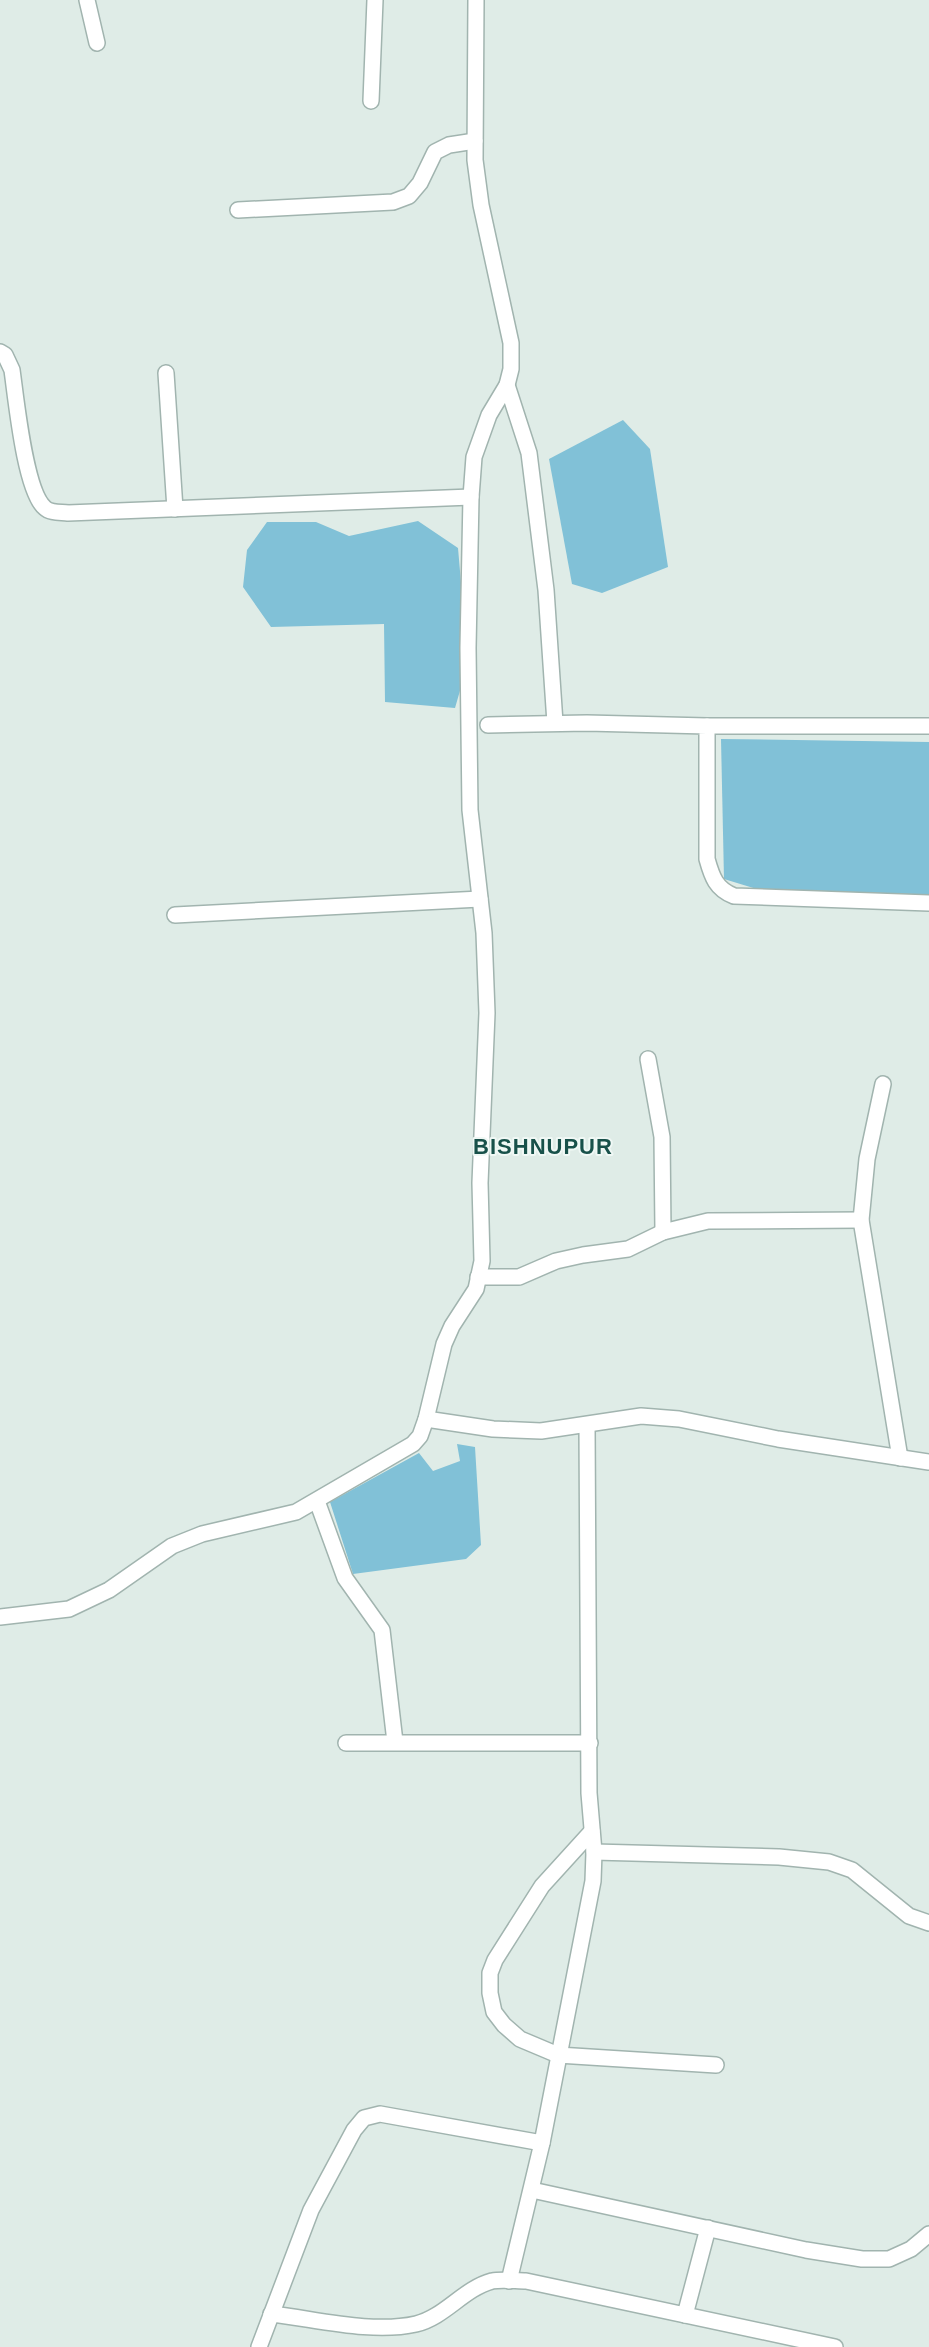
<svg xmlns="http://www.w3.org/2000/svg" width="929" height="2347" font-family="Arial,sans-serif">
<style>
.water{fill:#81c1d7}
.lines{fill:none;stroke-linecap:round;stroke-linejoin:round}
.minor-casing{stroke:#a1b4af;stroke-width:18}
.minor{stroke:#fff;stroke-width:15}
.labels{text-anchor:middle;stroke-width:4;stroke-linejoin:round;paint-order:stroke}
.district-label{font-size:22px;font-weight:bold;letter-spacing:1px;fill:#18514a;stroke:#f0f8f5}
</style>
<rect width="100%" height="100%" fill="#dfece7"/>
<g class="water">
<path d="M623 420 650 449 668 567 602 593 572 584 549 459Z"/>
<path d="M418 521 458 548 468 663 455 708 385 702 384 624 271 627 243 587 247 550 267 522H316L349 536Z"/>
<path d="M721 739 929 742V898L780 896 724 879Z"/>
<path d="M457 1444 475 1447 481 1545 466 1559 353 1574 330 1502 419 1453 433 1471 460 1461Z"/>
</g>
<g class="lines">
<g class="minor-casing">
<g id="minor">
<path d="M87 0 97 43"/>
<path d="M371 101 375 0"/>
<path d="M238 210 393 202 409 196 420 183 435 152 449 145 475 141"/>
<path d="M0 352 5 355 12 370C16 398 25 492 45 508 50 513 61 512 68 513L471 497"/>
<path d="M166 373 175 509"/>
<path d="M507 385 529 453 546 590 555 723"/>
<path d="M488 725 587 723 707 726V859C712 877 716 889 734 896L929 903"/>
<path d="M707 726H929"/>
<path d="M175 915 480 899"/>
<path d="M648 1059 662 1137 663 1232"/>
<path d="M883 1084 867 1159 861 1220 900 1458"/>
<path d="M478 1277H519L556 1261 583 1255 628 1249 663 1232 708 1221 861 1220"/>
<path d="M426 1419 493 1429 541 1431 641 1416 679 1419 778 1439 929 1462"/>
<path d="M317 1501 345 1578 382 1630 395 1742"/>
<path d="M0 1617 69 1609 109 1590 172 1546 202 1534 296 1512 413 1444 420 1436 426 1419 444 1344 452 1326 476 1289 482 1261 480 1183 487 1013 484 933 470 810 468 648 471 497 474 457 489 415 507 385 511 369V343L481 205 475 160 476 0"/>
<path d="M346 1743H590"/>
<path d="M592 1831 542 1886 495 1960 490 1973V1993L494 2012 504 2025 520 2039 558 2055 716 2065"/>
<path d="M594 1852 779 1857 829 1862 852 1870 909 1916 929 1923"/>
<path d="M532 2190 806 2250 862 2259H889L911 2249 929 2234"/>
<path d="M509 2281 542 2143 593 1881 594 1852 589 1793 587 1425"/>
<path d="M271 2314C316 2319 372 2334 416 2324 445 2317 463 2289 492 2281 502 2279 516 2281 526 2281L835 2347"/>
<path d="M685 2315 708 2228"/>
<path d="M259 2347 311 2210 354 2130 364 2118 380 2114 542 2143"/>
</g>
</g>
<use href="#minor" class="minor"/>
</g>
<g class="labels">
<g class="district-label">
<text x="543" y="1154">BISHNUPUR</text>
</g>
</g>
</svg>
